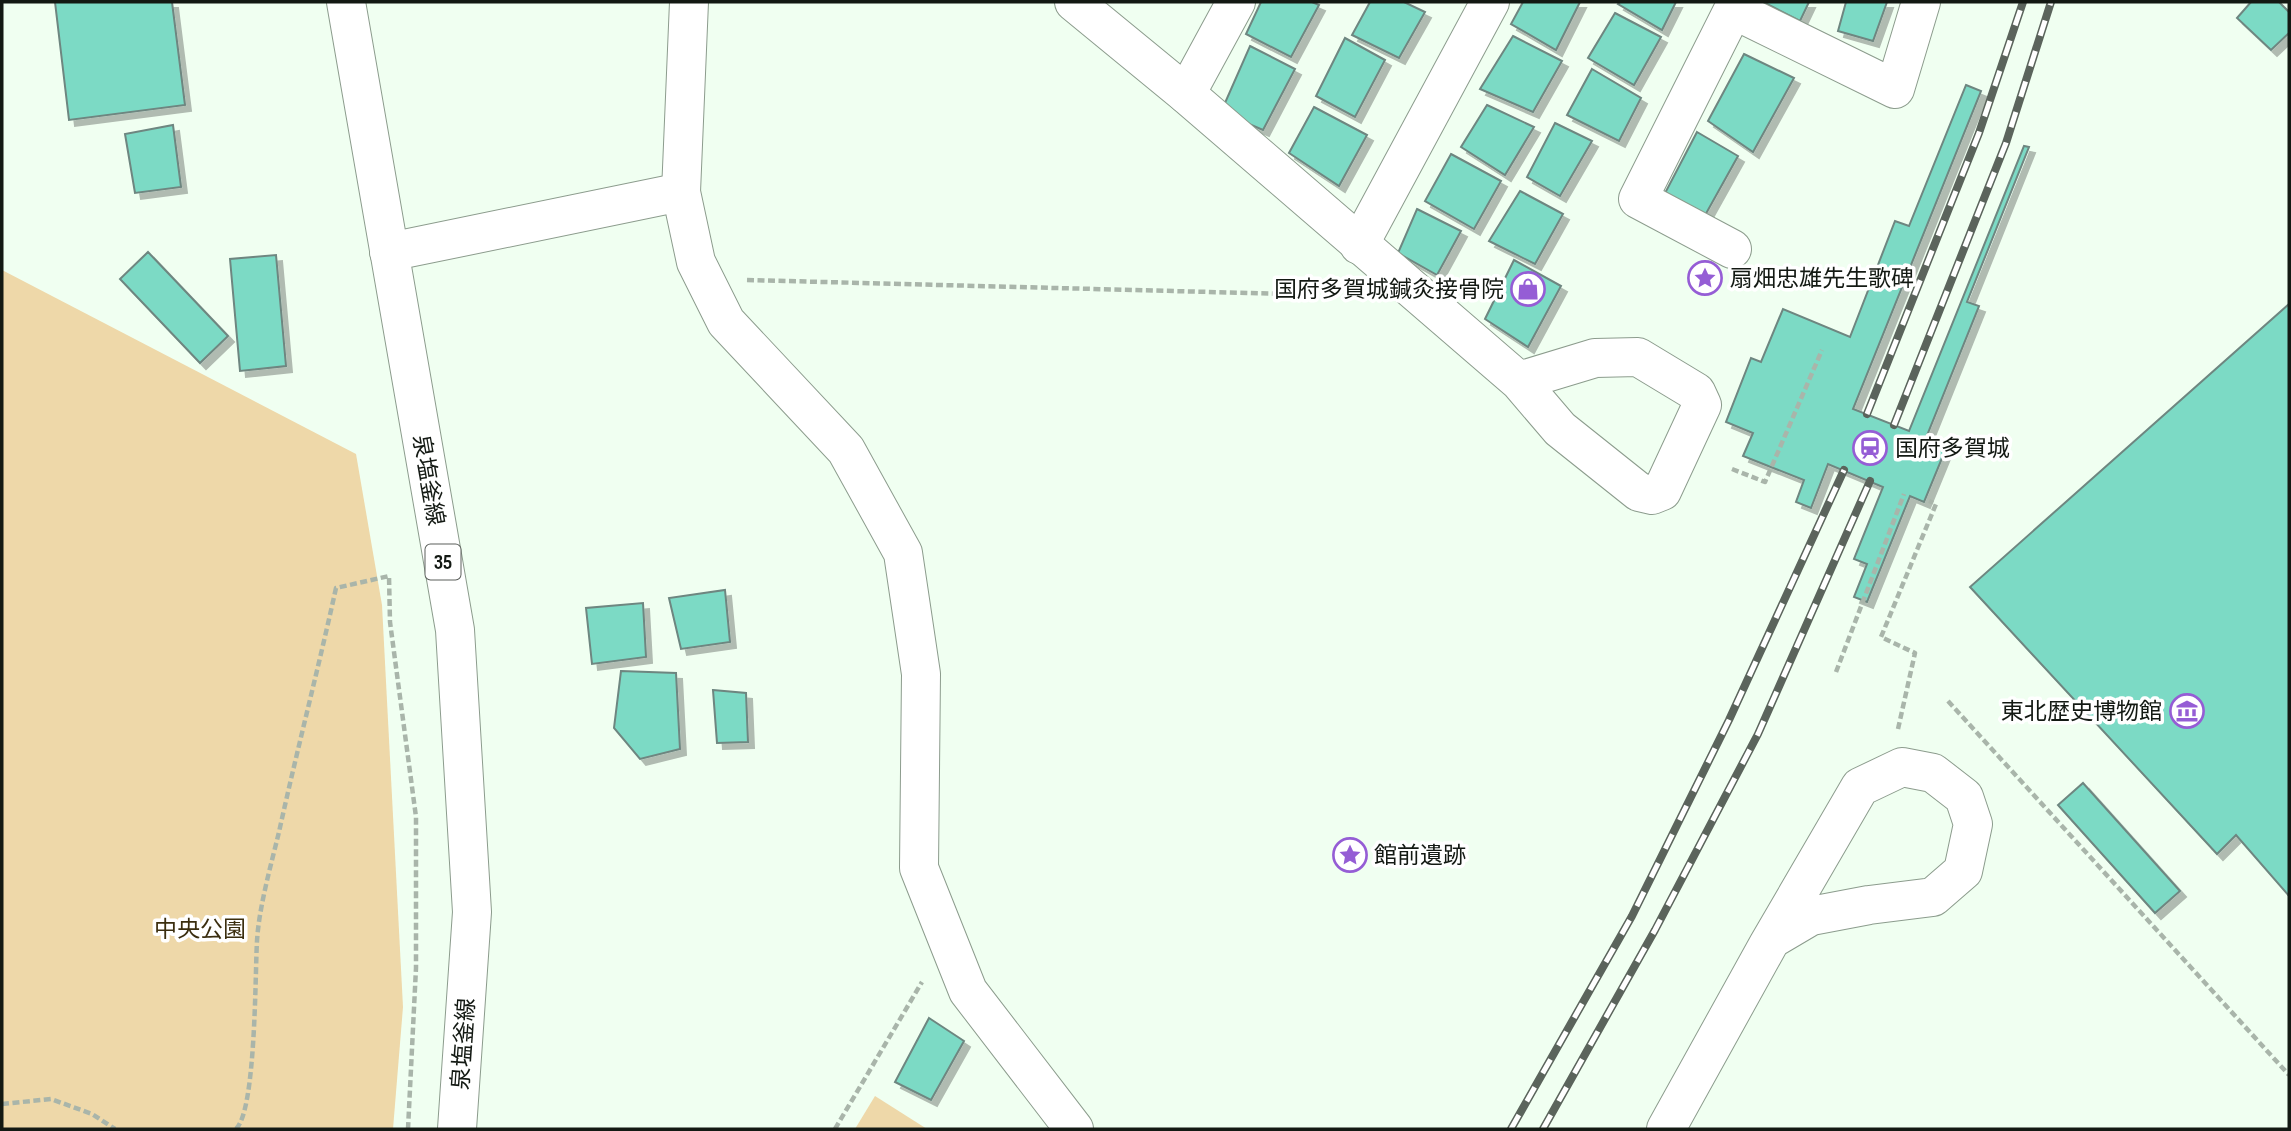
<svg xmlns="http://www.w3.org/2000/svg" width="2291" height="1131" font-family="'Sofia Sans Condensed','Noto Sans JP',sans-serif">
<style>
.green{fill:#eed8a9}
.building{fill:#7cdac5;stroke:#6e8680;stroke-width:2;filter:url(#shadow)}
.lines{fill:none;stroke-linecap:round;stroke-linejoin:round}
.minor-casing{stroke:#8c9c8d;stroke-width:40}
.major-casing{stroke:#8c9c8d;stroke-width:40}
.path{stroke:#a9b5aa;stroke-width:4.5;stroke-dasharray:7 3.5;stroke-linecap:butt}
.minor{stroke:#fff;stroke-width:38}
.major{stroke:#fff;stroke-width:38}
.rail-casing{stroke:#5b645c;stroke-width:8}
.rail{stroke:#fff;stroke-width:5;stroke-dasharray:16;stroke-linecap:butt}
.labels{text-anchor:middle;stroke-width:7;stroke-linejoin:round;paint-order:stroke}
.shield{fill:#fff;stroke:#5a5e5a;stroke-width:2}
.shield-label{font-size:21px;font-weight:bold;fill:#131913}
.poi-label{font-size:23px;fill:#131913;stroke:#fff;text-anchor:start}
.street-label{font-size:23px;fill:#131913;stroke:#fff}
.park-label{font-size:23px;fill:#3b2e0f;stroke:#fff}
</style>
<defs>
<filter id="shadow"><feDropShadow dx="6" dy="6" stdDeviation="0" flood-color="#0004"/></filter>
</defs>
<rect width="100%" height="100%" fill="#f0fff1"/>
<g class="green">
<path d="M2 270 356 454 382 605 403 1007 393 1129H2Z"/>
<path d="M875 1096 927 1129H855Z"/>
</g>
<g class="building">
<path d="M55 2H172L185 105 69 120Z"/>
<path d="M1261 2H1312L1319 5 1291 57 1246 34Z"/>
<path d="M1370 2H1404L1425 12 1399 58 1352 35Z"/>
<path d="M1523 2H1580L1556 50 1511 24Z"/>
<path d="M1620 2H1676L1662 30 1618 4Z"/>
<path d="M1763 2H1809L1800 21Z"/>
<path d="M1846 2H1887L1873 41 1838 31Z"/>
<path d="M2251 2H2279L2289 12V33L2271 50 2237 18Z"/>
<path d="M1615 13 1661 37 1634 85 1588 58Z"/>
<path d="M1513 36 1562 61 1533 112 1480 89Z"/>
<path d="M1345 38 1385 60 1355 117 1316 96Z"/>
<path d="M1250 46 1295 69 1263 130 1221 112Z"/>
<path d="M1744 54 1794 78 1753 152 1708 121Z"/>
<path d="M1592 69 1641 98 1619 141 1567 115Z"/>
<path d="M1966 85 1981 91 1853 409 1909 431 2024 146 2029 147 1967 302 1979 306 1926 438 1947 446 1924 502 1910 496 1867 602 1854 597 1867 564 1854 559 1883 487 1828 464 1811 508 1796 502 1804 480 1743 456 1753 433 1726 422 1751 358 1761 362 1783 309 1850 337 1895 221 1909 226Z"/>
<path d="M1487 105 1534 127 1505 175 1461 147Z"/>
<path d="M1314 107 1367 135 1339 186 1289 153Z"/>
<path d="M1555 123 1592 141 1560 196 1527 177Z"/>
<path d="M173 125 181 187 135 193 125 134Z"/>
<path d="M1697 132 1738 156 1703 219 1663 197Z"/>
<path d="M1451 154 1501 181 1474 229 1425 201Z"/>
<path d="M1520 191 1563 214 1535 264 1489 241Z"/>
<path d="M1417 209 1461 231 1437 275 1398 253Z"/>
<path d="M148 252 228 336 200 363 120 279Z"/>
<path d="M276 255 286 366 240 371 230 259Z"/>
<path d="M1514 260 1561 286 1528 347 1485 319Z"/>
<path d="M2289 304V896L2236 835 2217 854 1970 587Z"/>
<path d="M725 590 730 642 681 649 669 598Z"/>
<path d="M643 603 646 657 592 664 586 608Z"/>
<path d="M621 671 676 673 680 749 640 759 614 728Z"/>
<path d="M713 690 746 693 748 742 717 743Z"/>
<path d="M2083 783 2180 891 2155 913 2058 805Z"/>
<path d="M929 1018 964 1041 931 1100 895 1082Z"/>
</g>
<g class="lines">
<g class="minor-casing">
<g id="minor">
<path d="M689 2 681 192 696 262 726 322 846 450 903 553 921 674 919 868 968 991 1074 1129"/>
<path d="M1074 2 1186 94 1519 381 1560 429 1639 492 1652 495 1662 491 1702 405 1696 392 1638 357 1595 358 1519 381"/>
<path d="M1734 10 1895 89 1921 2"/>
<path d="M1186 94 1236 2"/>
<path d="M1359 245 1490 2"/>
<path d="M1732 249 1638 199 1737 2"/>
<path d="M389 252 681 192"/>
<path d="M1666 1129 1768 945 1860 787 1902 767 1933 773 1964 797 1973 824 1963 871 1933 897 1869 905 1811 916 1772 939"/>
</g>
</g>
<g class="major-casing">
<path id="major" d="M346 2 455 630 472 912 457 1129"/>
</g>
<g class="path">
<path d="M747 280 1288 294 1350 285"/>
<path d="M1732 469 1765 482 1822 350"/>
<path d="M1836 672 1904 494"/>
<path d="M1948 701 2289 1075"/>
<path d="M1898 729 1915 653 1881 637 1936 504 1929 501"/>
<path d="M2 1104 51 1099 92 1114 115 1129"/>
<path d="M236 1129C256 1110 255 975 257 941 259 907 271 865 279 832 297 750 318 670 336 588L389 576 390 622 416 817V968L408 1129"/>
<path d="M835 1129 922 982"/>
</g>
<use href="#minor" class="minor"/>
<use href="#major" class="major"/>
<g class="rail-casing">
<g id="rail">
<path d="M1867 414 1979 133 2023 2"/>
<path d="M1894 425 2006 143 2051 2"/>
<path d="M1511 1129 1632 916 1729 720 1844 470"/>
<path d="M1543 1129 1655 930 1758 734 1870 481"/>
</g>
</g>
<use href="#rail" class="rail"/>
</g>
<defs>
<g id="sight-ring" transform="scale(1.75)"><circle r="9.5" fill="#fff" stroke="#955dd5" stroke-width="1.5"/><path d="M0-6L1.8-2.2L6-1.7L2.9 1.2L3.7 5.4L0 3.3L-3.7 5.4L-2.9 1.2L-6-1.7L-1.8-2.2Z" fill="#955dd5"/></g>
<g id="shop-ring" transform="scale(1.75)"><circle r="9.5" fill="#fff" stroke="#955dd5" stroke-width="1.5"/><path d="M-5-2.5h2.3a2.7 3.5 0 0 1 5.4 0H5L5.5 6h-11ZM-1.5-2.5h3a1.5 2.3 0 0 0-3 0Z" fill="#955dd5"/></g>
<g id="station-ring" transform="scale(1.75)"><circle r="9.5" fill="#fff" stroke="#955dd5" stroke-width="1.5"/><path d="M-3-6H3Q5-6 5-4V2Q5 4 3 4L4.5 6H3L1.5 4h-3L-3 6H-4.5L-3 4Q-5 4-5 2V-4Q-5-6-3-6ZM-3.5-4v3h7v-3ZM-3.5 1v1.5H-2V1ZM2 1v1.5H3.5V1Z" fill="#955dd5"/></g>
<g id="museum-ring" transform="scale(1.75)"><circle r="9.5" fill="#fff" stroke="#955dd5" stroke-width="1.5"/><path d="M0-6L6-3V-2H-6V-3ZM-5-1h2V3h-2ZM-1-1h2V3h-2ZM3-1h2V3H3ZM-6 4H6V6H-6Z" fill="#955dd5"/></g>
</defs>
<g fill-rule="evenodd">
<use href="#sight-ring" x="1705" y="278"/>
<use href="#shop-ring" x="1528" y="289"/>
<use href="#station-ring" x="1870" y="448"/>
<use href="#museum-ring" x="2187" y="711"/>
<use href="#sight-ring" x="1350" y="855"/>
</g>
<g class="labels">
<rect class="shield" x="425.5" y="544.5" width="35" height="35" rx="5"/>
<g class="shield-label">
<text x="443" y="569">35</text>
</g>
<g class="poi-label">
<text x="1730" y="286">扇畑忠雄先生歌碑</text>
<text x="1504" y="297" text-anchor="end">国府多賀城鍼灸接骨院</text>
<text x="1895" y="456">国府多賀城</text>
<text x="2162" y="719" text-anchor="end">東北歴史博物館</text>
<text x="1374" y="863">館前遺跡</text>
</g>
<g class="street-label">
<text transform="translate(429 480) rotate(80)" y="8">泉塩釜線</text>
<text transform="translate(463 1044) rotate(-86)" y="8">泉塩釜線</text>
</g>
<g class="park-label">
<text x="200" y="937">中央公園</text>
</g>
</g>
<rect width="2291" height="1131" fill="none" stroke="#131913" stroke-width="7"/>
</svg>
